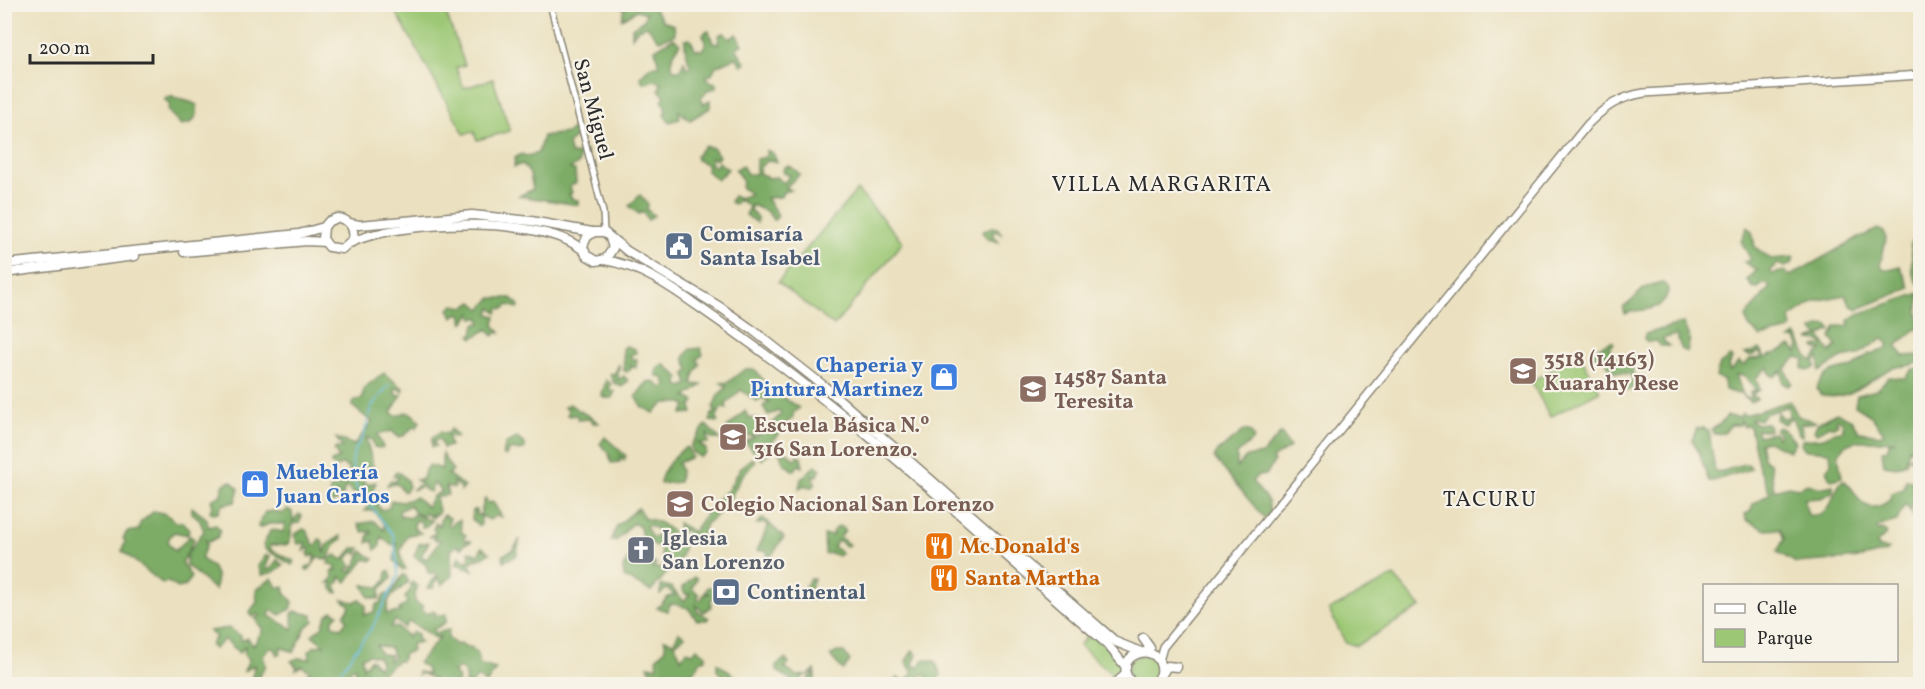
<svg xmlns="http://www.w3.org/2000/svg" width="1925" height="689" font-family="Vollkorn,serif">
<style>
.green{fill:#9cc875;stroke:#647a50;stroke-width:1.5}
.forest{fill:#7dac66;stroke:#546c48;stroke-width:1.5;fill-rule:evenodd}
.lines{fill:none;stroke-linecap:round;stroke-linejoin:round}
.stream{stroke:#66bee3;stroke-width:1.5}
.minor-casing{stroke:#8b8676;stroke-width:8}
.major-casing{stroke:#8b8676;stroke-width:10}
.highway-casing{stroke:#8b8676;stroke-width:11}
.minor{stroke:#fff;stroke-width:5}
.major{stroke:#fff;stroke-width:7}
.highway{stroke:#fff;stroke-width:8}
.labels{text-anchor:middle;stroke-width:4.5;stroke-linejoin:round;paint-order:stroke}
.street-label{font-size:21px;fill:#2b2b2b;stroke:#f7f3e8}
.service-label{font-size:21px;font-weight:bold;fill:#4e5e75;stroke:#f7f3e8;text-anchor:start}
.education-label{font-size:21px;font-weight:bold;fill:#785e54;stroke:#f7f3e8;text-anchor:start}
.shop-label{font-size:21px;font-weight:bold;fill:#366cbe;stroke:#f7f3e8;text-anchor:end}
.worship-label{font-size:21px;font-weight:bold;fill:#5b616d;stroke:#f7f3e8;text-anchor:start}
.food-label{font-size:21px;font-weight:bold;fill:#c56008;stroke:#f7f3e8;text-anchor:start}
.neighbourhood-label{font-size:22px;letter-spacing:1.5px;fill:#2b2b2b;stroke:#f7f3e8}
</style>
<rect width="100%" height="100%" fill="#f7f3e8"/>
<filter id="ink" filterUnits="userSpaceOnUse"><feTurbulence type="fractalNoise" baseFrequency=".0167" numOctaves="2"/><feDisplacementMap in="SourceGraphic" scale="12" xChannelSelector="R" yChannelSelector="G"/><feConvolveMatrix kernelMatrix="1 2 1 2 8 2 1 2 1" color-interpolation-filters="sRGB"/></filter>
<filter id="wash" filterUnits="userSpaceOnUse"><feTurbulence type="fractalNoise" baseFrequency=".008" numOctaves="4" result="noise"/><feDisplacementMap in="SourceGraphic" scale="24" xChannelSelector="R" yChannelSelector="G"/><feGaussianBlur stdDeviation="1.35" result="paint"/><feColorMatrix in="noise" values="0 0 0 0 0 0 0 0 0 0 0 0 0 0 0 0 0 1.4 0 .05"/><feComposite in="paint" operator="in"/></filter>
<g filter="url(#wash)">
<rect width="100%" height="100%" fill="#ebe1c0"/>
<g class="green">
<path d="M392 5H422L423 7 443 5 465 65 456 68 464 88 493 79 510 131 477 140 474 132 464 134Z"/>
<path d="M857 190 903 242 834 326 778 282Z"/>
<path d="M1580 355 1600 391 1550 417 1531 381Z"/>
<path d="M1394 576 1421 607 1356 646 1345 642 1329 610Z"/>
<path d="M1091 632C1103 644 1118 655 1122 672L1117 679 1079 645Z"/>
<circle cx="1143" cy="670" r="15"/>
</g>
<g class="forest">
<path d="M620 5H652L663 21 674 25 675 35 659 40 647 26 638 29 632 37V28L644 20 646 13 637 10 622 19 624 10Z"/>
<path d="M706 31H709L713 43 718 44 719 35 724 33 730 39 736 34 743 44 736 48 746 64 741 65 736 57 716 66 711 75 706 76 710 81 717 84V88L708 90 700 100 704 104 710 100V108L690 120 679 111 680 119 669 122 664 115 666 108 662 101 665 96 659 90 661 83 655 80 643 83 640 77 651 66H659L655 49 673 38 680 43C674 54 670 57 673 70H680L684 61 687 69 690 66 685 48V39L690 38 695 49 702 50 706 43 703 35Z"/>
<path d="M170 96C180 101 188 99 197 105V115L191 123 181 125 168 111 169 104 164 99Z"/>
<path d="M571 129 581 132 568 144 570 153 574 155 585 150 587 155 579 157V163L570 169 575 170 576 183 570 186 572 193 569 194 572 199 578 200V205L519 196 533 189 530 174 523 164 514 167 515 158 521 154 527 156 538 153 543 136 567 133Z"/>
<path d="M704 146 713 148 719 156 717 159 711 157V165L714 167 718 162 728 169 717 180 707 171V164L697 160 696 156Z"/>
<path d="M766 150 773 153 777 162 769 160 760 167 759 173 769 178 776 177 784 183 790 175 783 173 784 167 790 166 800 174 786 187 791 190 783 192 781 197 766 198 778 215 776 219 773 220 768 212 752 205 750 210 757 217V223L746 215 749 206 739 200 734 204 730 202 733 196 739 198 750 194 741 187 743 181 735 170 742 165 747 174H756V159L766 157Z"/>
<path d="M640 195 648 204 647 210 654 215 648 220 643 212 639 214 629 206Z"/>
<path d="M991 227 997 228 1002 234 996 231 992 233 999 242 988 239 982 232Z"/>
<path d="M1747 227 1752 232 1755 247 1771 259 1794 257 1792 264 1785 267 1778 264 1770 270 1772 274 1785 271 1790 276 1856 239 1878 229 1884 232 1886 239 1880 266 1886 270 1900 266 1910 288 1858 309 1850 305 1845 295 1815 301 1790 318 1792 327 1787 331 1760 337 1748 325 1746 316 1770 287 1765 283 1758 288 1752 287 1747 280 1757 270 1744 262 1751 260 1741 241Z"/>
<path d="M1920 236V285C1905 269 1916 262 1910 243Z"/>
<path d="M1663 283 1668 287C1669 314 1641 307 1625 314L1623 307C1640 298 1637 285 1663 283Z"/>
<path d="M1920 293 1918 307 1920 329H1916L1896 346 1904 356 1920 355V362C1913 367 1902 365 1893 368 1870 377 1849 404 1821 395L1817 389C1821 371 1839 369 1853 367L1869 354 1884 350 1889 345 1883 338 1858 355 1842 358 1819 372V358L1815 361V368L1808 371 1802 368 1805 359 1797 357 1785 369 1792 383 1789 386 1783 383 1782 371 1774 377 1769 373 1768 367 1756 378 1760 390 1752 394 1757 399 1750 402 1740 392 1738 394 1725 390 1724 381 1716 376 1720 364 1730 357 1732 359 1728 365 1730 371 1739 362 1744 366 1750 359 1762 358 1760 352 1750 356 1745 354 1760 349 1765 358 1791 346 1797 353 1799 346 1796 339H1790L1795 335C1804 340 1802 355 1812 361L1822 350H1816L1815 347 1823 345 1820 341 1809 340 1819 336 1812 330 1824 325 1829 326 1831 330 1820 336 1830 352 1837 346 1831 338 1836 326H1849L1848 321 1858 314ZM1736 375 1745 376 1756 391 1750 392 1751 398H1744Z"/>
<path d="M491 298H511L519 305 518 308 508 305 504 309 499 308 497 313 491 308 489 314 496 316 494 325 501 334 498 332 493 336 488 329 473 338 470 335 473 334 475 324 481 323 480 318H473L471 313 464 323 462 322V315L457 313 453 317 449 309 454 305 465 307 473 302 481 309Z"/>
<path d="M1683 323 1690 339 1687 352 1682 350 1676 335 1662 339 1669 346H1660L1657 341 1648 342 1644 339 1645 334Z"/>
<path d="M1612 341 1614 343 1609 348 1616 360 1634 354 1639 358 1632 371 1635 377 1643 380 1628 391 1623 389 1633 380 1630 374 1616 373 1608 366 1605 353 1592 358 1590 356 1592 350Z"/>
<path d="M626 346 635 349 636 353 630 355 632 359H637L636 368 631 365 632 368 627 372 624 371 623 348Z"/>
<path d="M701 348 703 355 697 359 700 365 695 373 692 384 702 385 686 397 695 401 691 407 693 413 682 414 686 406 683 403H665L654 413 642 407 636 396 647 382 653 381 662 388 666 385 663 378 656 375 657 369 664 364 679 377 678 385 682 387 688 384 685 374 689 370 684 358 690 349Z"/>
<path d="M619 364 618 380 624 376 628 381 622 387 614 383 610 374 615 373Z"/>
<path d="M1920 368V459L1909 458 1917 452 1909 448 1906 463 1897 467 1884 465 1882 450 1888 449 1889 442 1896 441H1856L1844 446 1838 456 1842 477 1832 480 1829 478 1827 469 1831 463 1830 452 1806 450 1801 445 1802 440 1824 438 1834 432 1843 431V423L1838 419 1836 421 1838 424 1834 427 1829 425 1817 433 1814 431 1817 424 1836 413 1851 419 1859 432 1881 435 1884 433 1871 416 1855 406 1857 395 1876 390 1889 377 1905 378 1913 369Z"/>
<path d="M745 369H754L772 390 799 408 793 413V418L785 424 773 441 775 446 762 460 745 442 763 432 781 414 780 411 768 415 763 406 769 402 762 398 757 402 741 390 726 404 727 409 721 408 717 417 718 422 710 421 711 415 716 412 713 408 718 395 727 387 721 383 728 382Z"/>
<path d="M384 373 403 388V392L398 388 395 389 396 395H402L391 412 396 416 406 412 414 415 420 422 416 428 413 427 404 436 398 437 392 431 377 435 383 447 380 448 374 447 373 441 366 437 373 466 368 470 365 464 361 468 367 476 364 478V485L376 482 372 494 367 497 355 494 345 486 343 496H340L337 492 335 495 338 500 329 504 330 489 339 486 344 478 347 479 350 471 343 464 336 467 331 464V461L339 458 334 450 336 448H343L336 438 354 445 372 422 352 406 355 400 362 399 364 388Z"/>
<path d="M606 380 611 384 609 390 615 391 612 398H604L602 395Z"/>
<path d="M1790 401 1798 416 1816 422 1801 424 1802 436 1798 434 1792 417 1784 424 1776 419 1777 412 1782 418 1789 417 1788 406 1765 414 1760 420 1753 418 1751 421 1757 424 1767 423 1770 427 1769 431 1757 429 1758 436 1774 433 1778 438 1780 435 1775 430 1778 427 1786 431 1795 442 1789 451 1767 441 1760 443 1763 458 1770 464 1774 490 1788 486 1798 488 1808 484 1820 488 1833 485V492L1821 498 1804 499 1808 515C1833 519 1831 490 1843 480 1857 487 1857 512 1879 506 1884 505 1887 501 1892 499L1891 493 1904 489 1906 479 1912 480 1915 494 1920 491V503L1914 504 1910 508 1914 516 1905 504 1897 521 1877 527 1878 531 1883 530 1887 534 1877 543 1879 548 1889 549 1886 552 1862 558 1796 563 1777 552 1784 539 1780 529 1766 530 1746 520 1745 514 1750 512 1753 504 1770 493 1759 468 1750 427 1748 425 1743 427 1740 420 1739 425H1731L1724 433 1713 434 1711 429 1720 424 1727 416 1740 417 1742 413 1745 415Z"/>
<path d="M570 404C579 412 589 414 599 423H593L589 419 578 420 577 415 569 416 567 414 569 410 564 407Z"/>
<path d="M745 411 749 418 758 419 761 426 753 436H746L744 441 727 428Z"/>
<path d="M706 425 720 439H712L707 434 708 443H698L706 449V453L700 457 692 452 691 445Z"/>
<path d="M1697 428H1704L1709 432 1715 471C1727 474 1736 463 1748 464L1751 469 1709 482 1699 452 1692 440Z"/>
<path d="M451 429 458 437 448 436 450 446 443 448 440 440 437 439 434 443 436 446 432 447V438L440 432 447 434Z"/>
<path d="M1245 430 1251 432 1254 439 1237 454V468L1246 457 1262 454 1281 433 1290 447 1272 459 1274 462 1266 475 1258 476 1252 481 1268 501 1270 513 1264 518 1214 458 1217 452Z"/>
<path d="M605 437 626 456 624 460 620 456V462L611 463 609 453 600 444Z"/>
<path d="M517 438 525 444V448L520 451 511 449 505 456 503 454 506 443Z"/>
<path d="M687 447 692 457 678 463 681 470 679 482 660 484C660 472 676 452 687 447Z"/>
<path d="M787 452 795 460 797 455 801 457 803 467 798 465 795 470H792L783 462 780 453Z"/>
<path d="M442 454 453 471 448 474 465 487 461 491V487L453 482 455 488 446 487 448 495 436 497 439 511 437 515 431 514 434 517 431 518 425 513 423 516 414 512 410 505 399 511 400 517 402 515 409 518 414 514 432 521 425 527H422L421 521H415L414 528 421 533 408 535C400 548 397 555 406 569L403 570 394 560 397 544 391 545 381 537 380 546 375 550 373 541 367 543 369 533 372 534V531L363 532 358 524 374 521 384 530V524L374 511H364L376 496 379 499 377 505 381 510 389 508 391 500 402 502 416 497 427 507 433 496 442 491 434 483 430 492 424 489V486L412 490 421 483 416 480 423 479 425 470 430 465 442 469Z"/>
<path d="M752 458 755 461 741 477 726 507 706 524 701 537 691 538 684 529 679 536 678 523 693 532 713 504 728 490 741 467Z"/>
<path d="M816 465 821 469 817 476H812L816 484 810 488 805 485 799 488 801 479Z"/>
<path d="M397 471 407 480 409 487 404 492 397 484 387 485 391 480 395 482 398 477 393 476Z"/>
<path d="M231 481 239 489 235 502 222 505 218 513 213 514 210 511 213 506 211 500 220 496 224 484Z"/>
<path d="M485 498 488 503 493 502 502 517 496 516 490 520 481 516V525L478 526 472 519 473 510H477V515H480Z"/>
<path d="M192 507 207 519 208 527 216 525 220 529 218 537 209 542 205 540 207 544 201 558 213 568 217 577 215 590 186 565 187 554 204 531 199 519 192 513Z"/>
<path d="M638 508 645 519C659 518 675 533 684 544L681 557 651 591 624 577 623 568 631 552 656 564 653 568H663L664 565 660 549 642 537 640 527 633 523 617 540 611 541 617 526ZM649 525 665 534 667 542 662 544 658 535 652 538 646 526Z"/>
<path d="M288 509 292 512 293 521 299 514 302 516 299 523 292 524 290 542 286 545H270L271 550 294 561 292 565 265 549 263 545 271 529 283 532 285 524H269L259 528 258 526 265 512 275 511 282 514Z"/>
<path d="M154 511 166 514 176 522H183L189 528 188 535 174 532 169 538 168 543 175 551 190 536 194 539 182 563 191 577 186 586 178 588 168 582 162 583 122 551 125 542 123 538 127 532 139 530 140 523Z"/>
<path d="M444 515 450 518 448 524 451 526 454 522 460 520 462 533 466 535 464 537 465 540 472 541 464 544 461 549 457 545 451 551 452 576 442 585 438 577 433 588H427L437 575 436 572 429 574 426 565 414 556 419 544 429 542 421 556 427 559 440 541 434 539 435 536 429 537 436 532 433 529 436 523 440 526V520Z"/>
<path d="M763 518 784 537 770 558 767 556V551H757L768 526 766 523 757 524Z"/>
<path d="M839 526 845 530 840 537 849 545 846 546 838 540 834 547 842 553 838 556 831 553 825 554 824 535H833L832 532Z"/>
<path d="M303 529 306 530 314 545H317L319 539 322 540 325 554 327 545 341 536 342 539 336 543 327 560 318 557 309 570H306V567L313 565 315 554 310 557 308 554 310 549 307 548 304 552 306 543 298 544 294 535Z"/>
<path d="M520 539 516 556 504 561 503 555 513 550Z"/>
<path d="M482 547 490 553 477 560 475 558 472 563H468L473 570 464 568 462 564 456 565 459 556 466 562 470 557 469 551 478 555Z"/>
<path d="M353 548H360L358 554 353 552 347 559 351 565 347 570 353 573 347 582 340 577 339 583 336 584 338 593 335 592 331 587 332 582 328 583 333 577 332 571 337 570 334 565 328 564 330 558 336 555 343 560Z"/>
<path d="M362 551 374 559 371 561 365 559 355 572 352 571 351 568 356 565Z"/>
<path d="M266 555 270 556 265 570 272 568 277 560 283 565 274 572 262 575 258 566Z"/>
<path d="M387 571H390L392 578 380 589 379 599 369 597 363 585 379 587 386 580Z"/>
<path d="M403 575 406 576 408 582 389 599 386 614 400 612 399 609 407 603 405 597 413 587 410 585 412 582 418 586 414 597 416 603 423 606 421 609 428 614 433 611 436 613 434 617 446 614V622L433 630 434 633 449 630 448 638 457 645 461 643 466 648 471 647 478 654 479 664 496 669 486 684 478 677 471 684H465L466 674 460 668 453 672 459 678 457 684 432 683 434 679 421 673 418 675V672L428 674 426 668 418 663 440 637 435 638 409 621 404 628 395 620 390 627H397L408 636 407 638 413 632 418 634 417 639 421 642 411 644 412 651 404 654 401 661H397L381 674 384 684H366L370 678 367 672 359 683 354 680 355 667 350 670 347 684H312V681L300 679 310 671 302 666 296 669 297 667 291 661 298 658 310 659 309 651 315 646 324 645 312 635 322 627 327 615 332 611 338 614 333 619V625L341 628 347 620 344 616 350 606 342 599 354 602 360 599 366 606 364 615 374 612 376 605 381 602 384 595 391 593ZM376 645 390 648 394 657 387 662 391 655 381 654ZM369 655 378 657 381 662 378 668 371 659 363 668 362 657Z"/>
<path d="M694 577 697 579 692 589 699 594 698 600H701L704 594H710L705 592 708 587 726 589 722 595 711 599V607L703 612 696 605 697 611 709 618 707 620H697L688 608C683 607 675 603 670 604L668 611 657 608 668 597 675 595 667 589 660 594 661 585 671 587 684 601 690 594H685L682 588Z"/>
<path d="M272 578 277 587H284L286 594 293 602 291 609 280 615 271 610 269 616 293 629 292 614 295 611 312 615 314 621 306 627 294 652 280 647 281 653 278 655 275 649 269 648 263 656 266 665 255 683 252 676 255 665 244 671 249 659 244 655 245 646 239 653 225 639 214 649 210 645 216 637 209 631 229 628 241 636 242 641 248 638 253 646 263 630 255 619 260 616 258 614 252 617 249 613 257 602 256 590Z"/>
<path d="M810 579H814L810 589 813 598 810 600 804 597 803 590Z"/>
<path d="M679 632 685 636 675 644 681 658 687 651 693 653 697 648 706 655V659L700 661C699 672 684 674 678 683L667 680 662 676 653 677 648 666 657 667 656 658C662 653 668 648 664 639L674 642Z"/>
<path d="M913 650 917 655 913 664 917 668 925 659 935 661 941 675 934 684 923 674 912 684H892L898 678 905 681 913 673 906 661Z"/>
<path d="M837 652H844L850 661 843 670 830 656Z"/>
<path d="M785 659 789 663 785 668 796 676 808 675 815 670V681L820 684H806L810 676 815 675V672L802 677 800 684H797L777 671 776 665Z"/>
<path d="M717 663 734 675 738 682 747 684H714L724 676 717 671Z"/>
</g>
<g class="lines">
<path class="stream" d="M331 684 373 626 398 576 394 536 356 487 352 463 354 451 364 435 371 407 389 385"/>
</g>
</g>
<g filter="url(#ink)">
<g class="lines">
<g class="minor-casing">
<path id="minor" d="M550 4 603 212 604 232"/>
</g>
<g class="major-casing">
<path id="major" d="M1159 661 1163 647 1588 124C1605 107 1619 97 1644 93L1920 75"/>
</g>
<g class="highway-casing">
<g id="highway">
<path d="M349 223 359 225 472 215 531 221 592 232"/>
<path d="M610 238 613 248 606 259 596 261 586 255 583 246 587 237 594 232H604L627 251 720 307 754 331 824 386 1116 642 1141 652"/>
<path d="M350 243C396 220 547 214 585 252"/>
<path d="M184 252 307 241 325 242"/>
<path d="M604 260C647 266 684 297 719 321 856 416 981 535 1107 644L1126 667"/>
<path d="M4 264 299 234 324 227 329 221 337 218C349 219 355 228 353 239L342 249 329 247 323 239 324 227"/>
<path d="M4 273 135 256"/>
<path d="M1143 638 1150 648 1145 652"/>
<path d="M1163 673 1167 666 1177 667"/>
<path d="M1117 682 1126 674"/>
<path d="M1133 684C1107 659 1155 637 1161 667 1163 674 1159 679 1154 684"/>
</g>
</g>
<use href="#minor" class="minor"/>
<use href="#major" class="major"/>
<use href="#highway" class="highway"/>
</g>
</g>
<defs>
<g id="civic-square" transform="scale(1.5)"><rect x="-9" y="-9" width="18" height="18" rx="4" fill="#5c6f8a" stroke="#f7f3e8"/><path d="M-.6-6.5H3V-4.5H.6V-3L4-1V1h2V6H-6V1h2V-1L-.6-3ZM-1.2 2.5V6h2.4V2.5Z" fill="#fff"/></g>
<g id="school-square" transform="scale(1.5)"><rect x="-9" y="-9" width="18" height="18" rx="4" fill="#8d6e63" stroke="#f7f3e8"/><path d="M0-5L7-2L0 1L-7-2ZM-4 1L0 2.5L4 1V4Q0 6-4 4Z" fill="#fff"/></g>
<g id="shop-square" transform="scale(1.5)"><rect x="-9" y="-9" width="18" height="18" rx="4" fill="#3f7fe0" stroke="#f7f3e8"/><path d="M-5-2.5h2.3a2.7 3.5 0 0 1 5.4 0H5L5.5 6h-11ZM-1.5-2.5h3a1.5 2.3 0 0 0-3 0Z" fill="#fff"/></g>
<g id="restaurant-square" transform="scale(1.5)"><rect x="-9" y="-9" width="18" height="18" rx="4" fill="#e8710a" stroke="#f7f3e8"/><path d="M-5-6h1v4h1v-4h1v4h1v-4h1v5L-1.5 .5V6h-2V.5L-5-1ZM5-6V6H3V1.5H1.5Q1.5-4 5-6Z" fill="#fff"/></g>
<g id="church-square" transform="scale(1.5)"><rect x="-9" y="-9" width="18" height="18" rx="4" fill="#6b7280" stroke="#f7f3e8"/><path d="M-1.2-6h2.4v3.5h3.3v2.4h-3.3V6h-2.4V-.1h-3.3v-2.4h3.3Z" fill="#fff"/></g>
<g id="bank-square" transform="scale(1.5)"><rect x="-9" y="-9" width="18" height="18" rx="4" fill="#5c6f8a" stroke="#f7f3e8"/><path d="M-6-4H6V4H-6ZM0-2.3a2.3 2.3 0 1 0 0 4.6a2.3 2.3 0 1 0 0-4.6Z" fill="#fff"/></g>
</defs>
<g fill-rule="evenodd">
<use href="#civic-square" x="679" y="246"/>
<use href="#school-square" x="1523" y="371"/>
<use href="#shop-square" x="944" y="377"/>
<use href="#school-square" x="1033" y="389"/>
<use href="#school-square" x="733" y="437"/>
<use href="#shop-square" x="255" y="484"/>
<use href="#school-square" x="680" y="504"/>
<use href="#restaurant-square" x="939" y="546"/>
<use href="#church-square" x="641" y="550"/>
<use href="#restaurant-square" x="944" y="578"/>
<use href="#bank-square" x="726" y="592"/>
</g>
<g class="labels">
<g class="street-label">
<text transform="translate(594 109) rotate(75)" y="7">San Miguel</text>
</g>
<g class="service-label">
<text x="700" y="241">Comisaría<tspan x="700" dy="24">Santa Isabel</tspan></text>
<text x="747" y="599">Continental</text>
</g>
<g class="education-label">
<text x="1544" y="366">3518 (14163)<tspan x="1544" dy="24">Kuarahy Rese</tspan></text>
<text x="1054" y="384">14587 Santa<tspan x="1054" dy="24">Teresita</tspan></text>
<text x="754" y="432">Escuela Básica N.º<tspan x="754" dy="24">316 San Lorenzo.</tspan></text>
<text x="701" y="511">Colegio Nacional San Lorenzo</text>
</g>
<g class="shop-label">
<text x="923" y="372">Chaperia y<tspan x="923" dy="24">Pintura Martinez</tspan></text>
<text x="276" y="479" text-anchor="start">Mueblería<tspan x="276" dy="24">Juan Carlos</tspan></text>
</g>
<g class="worship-label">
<text x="662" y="545">Iglesia<tspan x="662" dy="24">San Lorenzo</tspan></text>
</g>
<g class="food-label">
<text x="960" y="553">Mc Donald's</text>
<text x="965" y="585">Santa Martha</text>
</g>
<g class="neighbourhood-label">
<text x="1162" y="191">VILLA MARGARITA</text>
<text x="1490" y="506">TACURU</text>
</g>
</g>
<rect width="1925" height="689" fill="none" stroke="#f7f3e8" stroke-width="24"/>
<rect x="1703" y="584" width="195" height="78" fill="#f7f3e8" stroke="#a5a39c" stroke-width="1.5"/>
<rect x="1715" y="604" width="30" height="9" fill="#ffffff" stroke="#a5a39c" stroke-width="1.5"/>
<text x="1757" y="614" font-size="18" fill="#2b2b2b">Calle</text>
<rect x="1715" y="629" width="30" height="18" fill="#9cc875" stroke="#a5a39c" stroke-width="1.5"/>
<text x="1757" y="644" font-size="18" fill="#2b2b2b">Parque</text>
<path d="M30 54v9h123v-9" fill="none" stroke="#2b2b2b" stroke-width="3"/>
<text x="39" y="54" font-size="18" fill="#2b2b2b" stroke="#f7f3e8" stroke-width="4.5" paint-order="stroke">200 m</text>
</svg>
